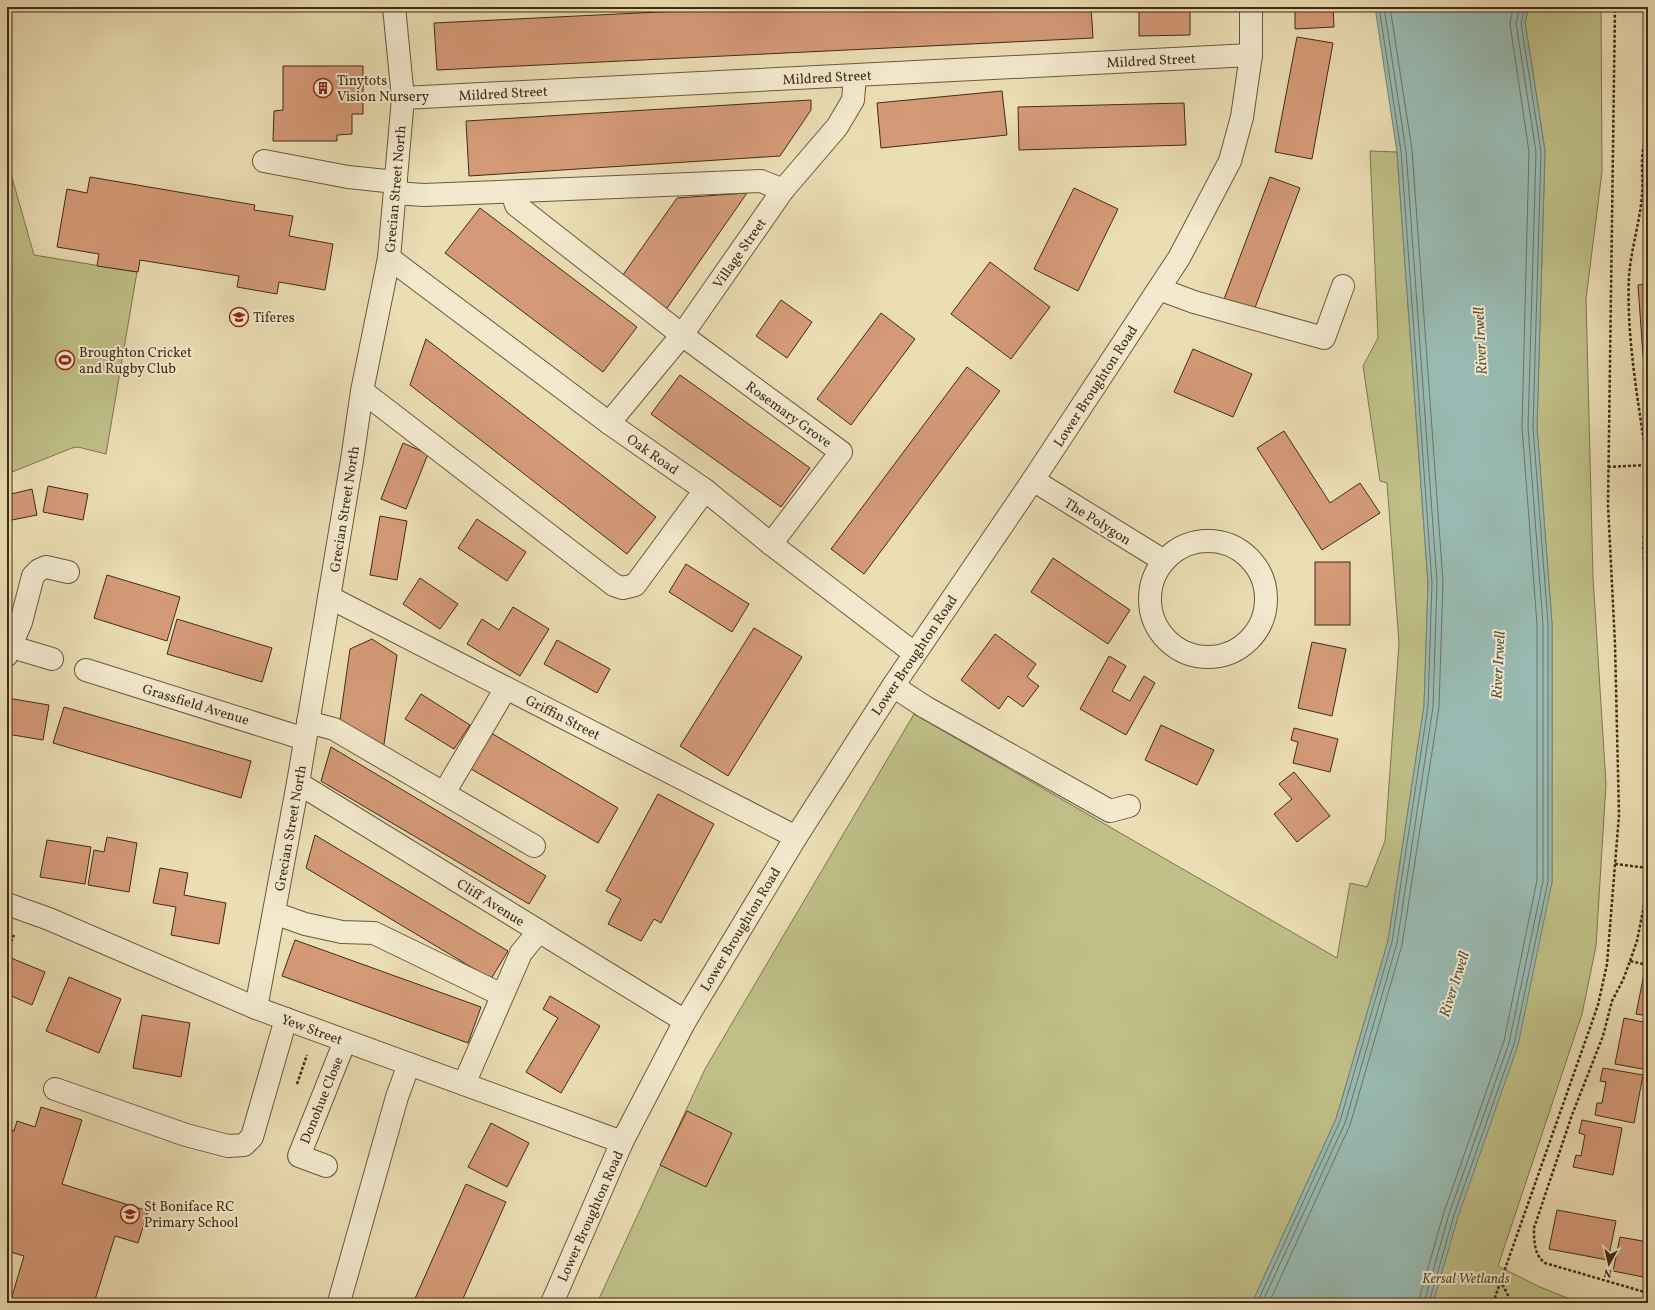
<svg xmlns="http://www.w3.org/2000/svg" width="1655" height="1310" font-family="Vollkorn,serif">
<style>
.green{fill:#bfbf87;stroke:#80754e}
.water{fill:#99bbb3;stroke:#768174}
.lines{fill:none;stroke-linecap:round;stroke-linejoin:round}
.shore{stroke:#6e7364;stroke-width:1}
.building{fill:#d49a78;stroke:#422b16}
.minor-casing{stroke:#6c583e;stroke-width:24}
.path{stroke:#422b16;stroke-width:2.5;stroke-dasharray:3 2;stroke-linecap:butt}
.minor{stroke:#f2e9ce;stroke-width:22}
.labels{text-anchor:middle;stroke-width:4;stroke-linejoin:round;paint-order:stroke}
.street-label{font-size:14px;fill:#422b16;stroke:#f2e9ce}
.poi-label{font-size:14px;fill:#422b16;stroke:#f2e9ce;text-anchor:start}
.park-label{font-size:14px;font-style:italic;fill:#5b492d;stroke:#f2e9ce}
.water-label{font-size:15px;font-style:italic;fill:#584f3d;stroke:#f2e9ce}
</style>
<rect width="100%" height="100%" fill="#ebddb4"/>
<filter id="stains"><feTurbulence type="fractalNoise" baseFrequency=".005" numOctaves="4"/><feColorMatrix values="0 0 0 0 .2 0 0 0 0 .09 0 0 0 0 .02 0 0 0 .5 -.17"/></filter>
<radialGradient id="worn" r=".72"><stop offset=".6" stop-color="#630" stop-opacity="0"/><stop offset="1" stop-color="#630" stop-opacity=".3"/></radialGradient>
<g class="green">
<path d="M1529 7H1601L1602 172 1586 299 1593 577 1606 784 1596 946 1582 1014 1498 1266 1540 1287 1580 1303H1433L1552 882V624L1537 427 1545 151 1525 22Z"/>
<path d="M1370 151 1397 152 1428 583 1424 706 1388 941 1336 1119 1252 1303H597L705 1069 914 714 1337 958 1350 883 1367 887 1385 841 1399 643 1387 483 1380 481 1363 366 1378 338Z"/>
<path d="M7 160 34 255 137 272 106 454 78 447 72 448 7 474Z"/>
</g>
<path class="water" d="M1375 7H1529L1525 22 1545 151 1537 427 1552 624V882L1518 1045 1458 1217 1433 1303H1252L1336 1119 1388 941 1424 706 1428 583 1397 152Z"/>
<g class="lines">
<g class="shore">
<path d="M1257 1303 1340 1121 1392 942 1428 706 1432 583 1401 151 1379 7"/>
<path d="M1262 1303 1345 1123 1397 943 1433 707 1437 582 1406 151 1384 7"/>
<path d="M1269 1303 1350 1125 1402 945 1439 707 1443 582 1412 150 1390 7"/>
<path d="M1418 1303 1444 1212 1504 1041 1537 880V624L1522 427 1529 152 1510 24 1513 7"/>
<path d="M1424 1303 1449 1214 1509 1043 1543 881V624L1528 427 1536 152 1516 23 1520 7"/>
<path d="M1429 1303 1454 1215 1514 1044 1548 881V624L1533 427 1541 152 1521 23 1525 7"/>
</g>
</g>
<g class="building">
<path d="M761 7H1091L1093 38 437 70 434 23Z"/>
<path d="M1139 7H1190V35L1139 36Z"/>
<path d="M1295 7H1333L1334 27 1295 29Z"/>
<path d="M1297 37 1333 43 1312 159 1275 152Z"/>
<path d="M283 66H363V114H352V134L337 135V141H273L274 111 283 110Z"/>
<path d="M1002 91 1007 135 881 148 877 103Z"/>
<path d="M811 100V110L780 156 469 176 466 121Z"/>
<path d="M1184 103 1186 145 1019 150 1018 107Z"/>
<path d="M90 177 255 205 254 210 293 216 289 236 333 244 325 290 279 282 277 294 237 287 239 276 140 260 138 272 97 266 99 254 57 247 67 189 87 193Z"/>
<path d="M1270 177 1300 188 1253 313 1223 302Z"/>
<path d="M1074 188 1118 209 1078 291 1034 269Z"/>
<path d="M747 193 663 314 618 282 677 198Z"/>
<path d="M480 208 637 327 603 372 445 253Z"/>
<path d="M1646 231H1648V260Z"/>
<path d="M990 262 1050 307 1011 359 951 314Z"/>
<path d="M1648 284V356H1643L1638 285Z"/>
<path d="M781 300 812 322 787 358 756 336Z"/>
<path d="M881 313 915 339 851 425 817 399Z"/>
<path d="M426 339 656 517 627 554 410 385Z"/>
<path d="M1193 349 1252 374 1233 417 1174 392Z"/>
<path d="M967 367 1000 391 864 574 831 549Z"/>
<path d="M680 375 810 468 781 507 651 414Z"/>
<path d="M1284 431 1330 503 1360 483 1380 513 1322 550 1257 448Z"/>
<path d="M403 443 428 454 406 509 381 499Z"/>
<path d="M48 486 88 494 83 520 43 512Z"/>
<path d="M32 489 37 515 7 521V495Z"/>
<path d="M380 516 407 521 397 580 370 575Z"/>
<path d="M477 519 526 552 507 581 458 548Z"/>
<path d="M1053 558 1130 610 1108 644 1031 592Z"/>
<rect x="1315" y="562" width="35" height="63"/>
<path d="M686 564 749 604 732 632 669 592Z"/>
<path d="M107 575 180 597 167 641 94 618Z"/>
<path d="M420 578 458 604 440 629 403 604Z"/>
<path d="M513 607 549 629 520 676 467 644 482 619 499 630Z"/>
<path d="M177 619 272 648 262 682 167 654Z"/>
<path d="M754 628 802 657 728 776 680 746Z"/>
<path d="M995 634 1036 664 1027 677 1039 686 1023 707 1008 696 999 709 961 680Z"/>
<path d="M372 639 397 655 383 751 339 727 350 649Z"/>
<path d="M557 640 610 669 597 693 544 664Z"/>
<path d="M1312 642 1346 649 1332 716 1298 708Z"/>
<path d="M1109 656 1126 666 1112 691 1130 701 1144 676 1155 683 1126 735 1080 709Z"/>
<path d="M421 694 470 725 454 749 405 719Z"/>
<path d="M7 698 49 705 43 740 7 734Z"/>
<path d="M64 707 251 761 241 798 53 743Z"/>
<path d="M1161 725 1214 750 1197 785 1145 760Z"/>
<path d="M1294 728 1338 739 1330 772 1293 763 1298 742 1291 740Z"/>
<path d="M486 730 618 808 598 843 466 766Z"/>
<path d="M331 747 546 876 529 904 321 781Z"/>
<path d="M1294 772 1330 816 1297 842 1274 814 1292 799 1279 784Z"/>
<path d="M658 794 714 824 661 923 654 919 641 941 608 924 621 899 606 891Z"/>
<path d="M7 826 12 827 7 849Z"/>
<path d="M315 835 508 951 491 979 306 868Z"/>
<path d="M107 837 137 843 129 892 88 885 94 850 104 852Z"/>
<path d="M47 840 91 847 85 884 40 877Z"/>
<path d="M160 868 188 873 184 895 226 903 219 944 171 935 176 907 153 903Z"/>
<path d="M295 940 481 1007 468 1043 282 976Z"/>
<path d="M11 958 45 972 32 1005 7 994V968Z"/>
<path d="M1645 969H1648V1016L1636 1014Z"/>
<path d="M69 977 121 999 99 1053 46 1031Z"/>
<path d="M550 996 600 1026 561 1093 526 1072 558 1018 543 1009Z"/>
<path d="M142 1015 190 1023 181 1077 133 1068Z"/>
<path d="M1624 1018 1648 1023V1070L1615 1064Z"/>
<path d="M1603 1068 1643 1075 1634 1123 1595 1115 1597 1103H1602L1606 1082 1600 1081Z"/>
<path d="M41 1107 82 1120 62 1184 148 1211 138 1243 115 1236 94 1303H10L24 1256 7 1251V1129L14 1131 17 1121 35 1127Z"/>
<path d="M687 1111 732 1133 706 1187 660 1165Z"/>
<path d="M1582 1120 1622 1128 1613 1175 1573 1167 1576 1155 1581 1156 1585 1135 1579 1133Z"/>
<path d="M491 1123 529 1143 507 1187 468 1167Z"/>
<path d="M466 1184 506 1202 461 1303H413Z"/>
<path d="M1557 1210 1616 1221 1608 1260 1549 1249Z"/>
<path d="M1620 1237 1648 1242V1278L1613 1271Z"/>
</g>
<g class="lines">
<g class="minor-casing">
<g id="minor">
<path d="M403 98 1251 55"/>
<path d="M264 161 348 177 396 182"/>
<path d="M512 192 516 205 682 335 841 452 771 544"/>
<path d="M395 193 424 195 761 181 783 190"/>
<path d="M389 258 609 423 705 490 771 544 914 653"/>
<path d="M1159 289 1194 302 1324 338 1343 286"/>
<path d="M362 391 614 585 623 588 635 585 705 490"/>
<path d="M609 423 682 335 783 190 837 127 853 100 855 76"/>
<path d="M1033 480 1164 561"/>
<circle cx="1208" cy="599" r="58"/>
<path d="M329 597 796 837"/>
<path d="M12 647 52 659"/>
<path d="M7 655 21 622 33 576 39 570 46 567 68 572"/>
<path d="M86 670 305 739"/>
<path d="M893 686 925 707 1110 811 1129 806"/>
<path d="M308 722 334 729 534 846"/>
<path d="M298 783 685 1021"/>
<path d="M444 793 506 688"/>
<path d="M7 904 49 919 256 1008 622 1142"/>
<path d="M274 913 305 924 342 932 374 933 502 995"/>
<path d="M256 1008 298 783 352 460 362 391 389 258 403 98 394 7"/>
<path d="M464 1084 521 953 539 931"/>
<path d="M55 1089 186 1135 228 1146 244 1145 252 1137 286 1019"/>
<path d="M326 1166 299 1156 345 1041"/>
<path d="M339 1302 397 1097 409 1064"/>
<path d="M552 1303 622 1142 685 1021 796 837 893 686 1033 480 1179 258 1230 161 1242 117 1251 55V7"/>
</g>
</g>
<g class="path">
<path d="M1647 465C1639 403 1626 339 1629 276 1631 249 1640 222 1642 195 1644 176 1638 153 1648 135"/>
<path d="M1608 467 1648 465"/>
<path d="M1648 517C1639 532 1646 579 1646 599 1647 661 1646 723 1648 785"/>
<path d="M1615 864 1648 868"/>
<path d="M7 951 14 935"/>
<path d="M1630 961 1637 941 1648 885"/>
<path d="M1648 965 1630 961 1623 980 1612 1001 1603 1036 1572 1115 1534 1228C1534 1241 1534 1255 1545 1263L1648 1293"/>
<path d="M297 1084 307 1055"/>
<path d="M1500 1280 1512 1303"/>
<path d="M1493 1303 1598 1005 1607 964 1619 815 1615 644 1608 505 1615 7"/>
</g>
<use href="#minor" class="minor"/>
</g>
<defs>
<g id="building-ring" transform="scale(1)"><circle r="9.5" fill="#f2e9ce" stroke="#8f2418" stroke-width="1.5"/><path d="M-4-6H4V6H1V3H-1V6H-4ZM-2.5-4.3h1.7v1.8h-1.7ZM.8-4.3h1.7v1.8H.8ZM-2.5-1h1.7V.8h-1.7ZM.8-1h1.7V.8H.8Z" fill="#8f2418"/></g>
<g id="school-ring" transform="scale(1)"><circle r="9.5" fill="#f2e9ce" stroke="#8f2418" stroke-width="1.5"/><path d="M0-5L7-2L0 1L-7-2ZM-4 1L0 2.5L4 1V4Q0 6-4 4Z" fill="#8f2418"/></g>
<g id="stadium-ring" transform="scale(1)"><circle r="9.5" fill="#f2e9ce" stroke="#8f2418" stroke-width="1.5"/><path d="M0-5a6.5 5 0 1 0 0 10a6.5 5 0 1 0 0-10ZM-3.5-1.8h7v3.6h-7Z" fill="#8f2418"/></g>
</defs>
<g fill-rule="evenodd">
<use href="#building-ring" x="323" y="88"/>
<use href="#school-ring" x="239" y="317"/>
<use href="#stadium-ring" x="65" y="360"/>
<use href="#school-ring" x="130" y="1214"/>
</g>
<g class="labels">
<g class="street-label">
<text transform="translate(1151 60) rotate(-3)" y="5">Mildred Street</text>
<text transform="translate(827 77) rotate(-3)" y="5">Mildred Street</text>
<text transform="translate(503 93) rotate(-3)" y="5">Mildred Street</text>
<text transform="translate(395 189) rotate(-85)" y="5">Grecian Street North</text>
<text transform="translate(739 253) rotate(-55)" y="5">Village Street</text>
<text transform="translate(1095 386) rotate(-57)" y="5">Lower Broughton Road</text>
<text transform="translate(789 414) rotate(36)" y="5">Rosemary Grove</text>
<text transform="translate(653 454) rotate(35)" y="5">Oak Road</text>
<text transform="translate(344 509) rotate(-81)" y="5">Grecian Street North</text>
<text transform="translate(1098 521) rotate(32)" y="5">The Polygon</text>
<text transform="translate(914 655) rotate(-56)" y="5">Lower Broughton Road</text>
<text transform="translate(196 704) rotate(17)" y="5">Grassfield Avenue</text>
<text transform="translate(563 717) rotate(27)" y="5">Griffin Street</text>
<text transform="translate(290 828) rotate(-80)" y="5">Grecian Street North</text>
<text transform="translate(491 902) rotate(32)" y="5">Cliff Avenue</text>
<text transform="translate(740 929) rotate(-59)" y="5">Lower Broughton Road</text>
<text transform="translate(312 1029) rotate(20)" y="5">Yew Street</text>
<text transform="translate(321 1100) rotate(-68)" y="5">Donohue Close</text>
<text transform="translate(590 1216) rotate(-66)" y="5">Lower Broughton Road</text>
</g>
<g class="poi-label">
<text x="337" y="85">Tinytots<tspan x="337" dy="16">Vision Nursery</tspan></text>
<text x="253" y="322">Tiferes</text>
<text x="79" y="357">Broughton Cricket<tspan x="79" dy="16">and Rugby Club</tspan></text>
<text x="144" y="1211">St Boniface RC<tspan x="144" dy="16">Primary School</tspan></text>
</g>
<g class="park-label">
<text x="1466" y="1283">Kersal Wetlands</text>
</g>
<g class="water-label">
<text transform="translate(1480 341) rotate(-93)" y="5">River Irwell</text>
<text transform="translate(1498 665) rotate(-87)" y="5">River Irwell</text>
<text transform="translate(1454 984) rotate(-72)" y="5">River Irwell</text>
</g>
</g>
<rect width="1655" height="1310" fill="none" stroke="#ebddb4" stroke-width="24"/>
<rect x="8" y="8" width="1639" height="1294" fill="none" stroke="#422b16" stroke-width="2"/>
<rect x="12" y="12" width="1631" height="1286" fill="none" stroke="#422b16"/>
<g transform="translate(1609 1264) rotate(188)" stroke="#f2e9ce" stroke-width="3" paint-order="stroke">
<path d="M0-3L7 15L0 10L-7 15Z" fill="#422b16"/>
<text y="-6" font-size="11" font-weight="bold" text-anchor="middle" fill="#422b16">N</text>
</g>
<rect width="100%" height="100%" filter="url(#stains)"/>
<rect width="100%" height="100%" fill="url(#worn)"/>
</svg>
